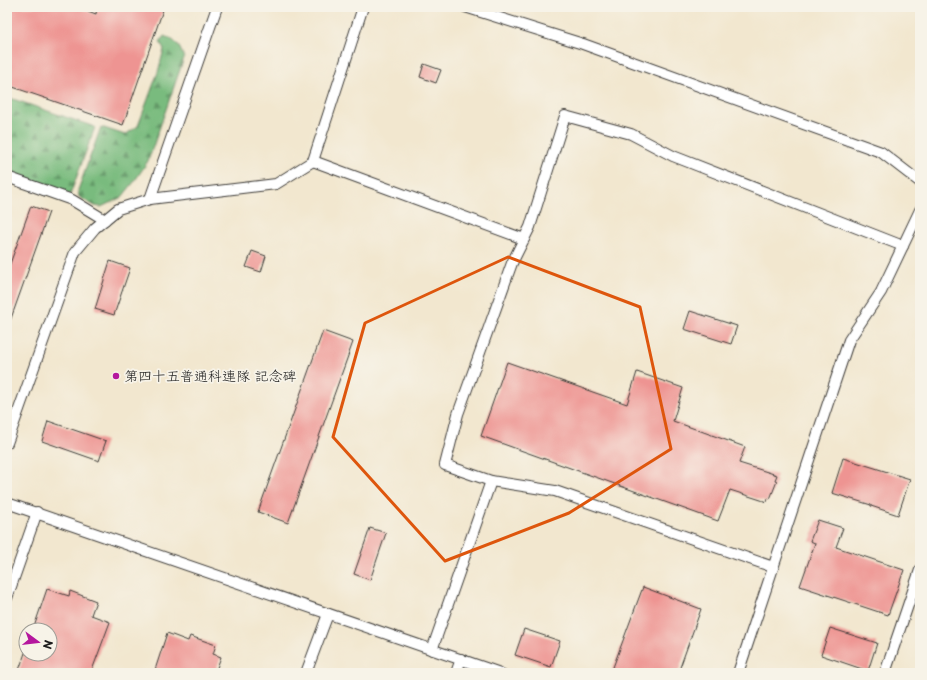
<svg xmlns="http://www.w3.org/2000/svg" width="927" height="680" font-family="'Playpen Sans','Klee One',sans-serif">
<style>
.forest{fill:url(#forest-firs);stroke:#4a6c4d}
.building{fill:#ee9492}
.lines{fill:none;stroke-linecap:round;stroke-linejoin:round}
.service-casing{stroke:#3c3a37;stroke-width:12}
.service{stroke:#fff;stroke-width:10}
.marked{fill:none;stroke:#de560d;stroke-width:3;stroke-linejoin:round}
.poi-dot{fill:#b5179e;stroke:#f7f3e8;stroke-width:1.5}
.labels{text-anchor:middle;stroke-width:3.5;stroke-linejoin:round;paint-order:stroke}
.poi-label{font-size:14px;fill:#1c1c1c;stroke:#f7f3e8;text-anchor:start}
</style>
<defs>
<pattern id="forest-firs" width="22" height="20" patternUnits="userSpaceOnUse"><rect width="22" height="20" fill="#79bb7e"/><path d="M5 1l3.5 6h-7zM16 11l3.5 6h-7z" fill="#629766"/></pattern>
</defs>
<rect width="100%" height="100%" fill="#f7f3e8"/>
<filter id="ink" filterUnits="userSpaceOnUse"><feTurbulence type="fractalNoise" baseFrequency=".025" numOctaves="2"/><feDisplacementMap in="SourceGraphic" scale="8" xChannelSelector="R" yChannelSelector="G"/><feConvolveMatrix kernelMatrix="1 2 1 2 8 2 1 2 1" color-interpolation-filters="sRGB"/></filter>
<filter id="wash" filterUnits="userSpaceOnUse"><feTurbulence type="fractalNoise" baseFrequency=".012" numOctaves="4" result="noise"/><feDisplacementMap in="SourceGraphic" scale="16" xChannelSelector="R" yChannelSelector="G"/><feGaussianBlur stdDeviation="0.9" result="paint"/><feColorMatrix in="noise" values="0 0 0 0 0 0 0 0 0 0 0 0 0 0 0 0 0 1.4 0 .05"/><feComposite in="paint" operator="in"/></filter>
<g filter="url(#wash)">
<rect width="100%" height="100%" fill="#f2e7cf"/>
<g class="forest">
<path d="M164 36C177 41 179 45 184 58L148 161 134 182 122 197 101 207 95 206 79 197 78 190 101 127 125 135 138 126 158 72 164 49 160 42Z"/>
<path d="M7 97 95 127 70 195 7 172Z"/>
</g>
<g id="blocks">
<g class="building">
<path d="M7 7H77L96 14 97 7H164L123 125 7 85Z"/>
<path d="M424 64 441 70 436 83 420 77Z"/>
<path d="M31 206 49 212 9 324H7V272Z"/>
<path d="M252 251 266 256 261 272 246 267Z"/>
<path d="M110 261 130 268 114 315 95 309Z"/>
<path d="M690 311 737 326 731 344 684 329Z"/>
<path d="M323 331 353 342 288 523 258 512Z"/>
<path d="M507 362 627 404 637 372 683 388 673 421 745 447 739 463 777 475 775 480 777 481 770 499 768 498 767 502 730 490 718 521 481 436Z"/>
<path d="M48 421 106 441 99 461 42 441Z"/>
<path d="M843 458 910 479 898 515 871 506V505L832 493Z"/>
<path d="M818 520 843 528 836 547 904 570 888 615 800 586 815 543 810 541Z"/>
<path d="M370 528 386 533 370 580 354 574Z"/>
<path d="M643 587 701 609 678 673H620L612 670Z"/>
<path d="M47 589 69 596 70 591 96 601 91 615 110 622 91 673H18L26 650V654H50V630H33Z"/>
<path d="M830 628 877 643 868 671 821 655Z"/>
<path d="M524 629 560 641 551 667 515 655Z"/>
<path d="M167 633 188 641 190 636 216 645 213 654 221 657 215 673H154Z"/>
</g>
</g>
</g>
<g filter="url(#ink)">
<use href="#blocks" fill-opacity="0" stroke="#3c3a37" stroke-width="1"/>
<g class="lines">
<g class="service-casing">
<g id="service">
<path d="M465 7 583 44 881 152 920 182"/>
<path d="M313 161 524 239"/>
<path d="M7 177 72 200 105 220"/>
<path d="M150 199 217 7"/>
<path d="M7 443 75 252 95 228 118 209 150 199 276 184 313 161 363 7"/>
<path d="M7 503 500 673"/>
<path d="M773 567 555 491 491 481 445 465 458 414 512 263 530 227 565 116 631 134 673 156 903 246"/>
<path d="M7 598 37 512"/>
<path d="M432 650 491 481"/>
<path d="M306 673 328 614"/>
<path d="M456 673 461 659"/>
<path d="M738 673 849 340 881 292 920 210"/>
<path d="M885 673 920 570"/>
</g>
</g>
<use href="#service" class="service"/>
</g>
</g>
<path class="marked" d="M508 257 640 307 671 449 569 513 445 561 333 437 365 323Z"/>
<circle class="poi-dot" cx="116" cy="376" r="4"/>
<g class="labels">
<g class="poi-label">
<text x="124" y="381">第四十五普通科連隊 記念碑</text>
</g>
</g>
<rect width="927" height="680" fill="none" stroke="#f7f3e8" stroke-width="24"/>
<g transform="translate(38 642) rotate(105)"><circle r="19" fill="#f7f3e8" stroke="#9f9d96"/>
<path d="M0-3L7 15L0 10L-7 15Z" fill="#b5179e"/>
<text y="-6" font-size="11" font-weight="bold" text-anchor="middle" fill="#1c1c1c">N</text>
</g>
</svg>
